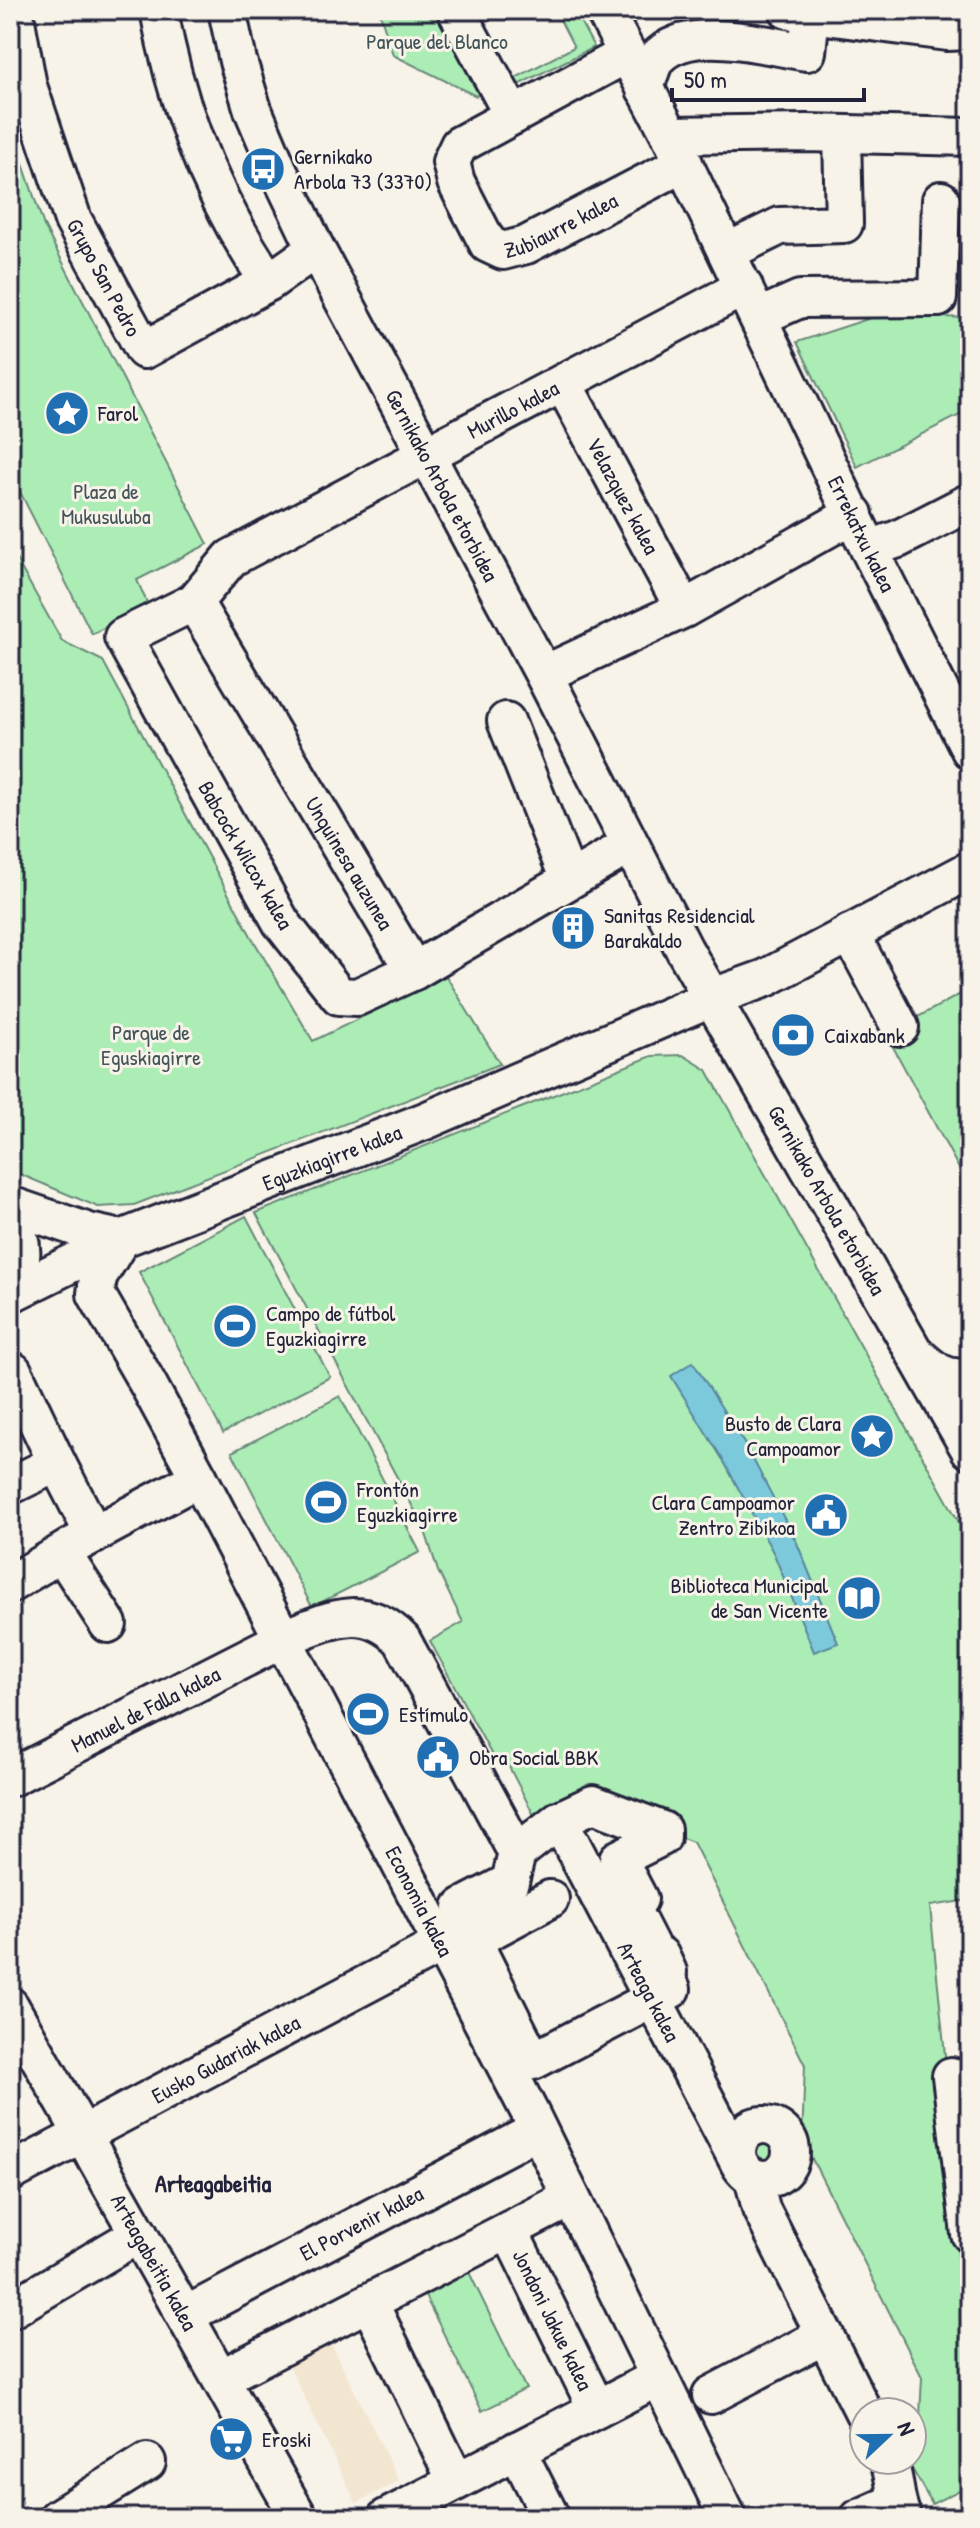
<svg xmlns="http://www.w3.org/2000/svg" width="980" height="2528" font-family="'Patrick Hand',sans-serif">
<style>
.built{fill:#f3e6d1}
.green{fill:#acedb6;stroke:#678878;stroke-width:2}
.water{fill:#7dc9dc;stroke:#59869c;stroke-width:2}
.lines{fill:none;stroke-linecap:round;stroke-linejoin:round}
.minor-casing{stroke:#22223b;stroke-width:42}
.minor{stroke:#f7f3e8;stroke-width:36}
.labels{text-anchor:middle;stroke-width:6;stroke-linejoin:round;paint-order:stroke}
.park-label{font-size:22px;fill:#44555a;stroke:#f7f3e8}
.poi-label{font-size:22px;fill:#22223b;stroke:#f7f3e8;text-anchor:start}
.street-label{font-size:22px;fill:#22223b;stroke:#f7f3e8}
.neighbourhood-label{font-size:24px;font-weight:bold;fill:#22223b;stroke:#f7f3e8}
</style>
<rect width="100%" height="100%" fill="#f7f3e8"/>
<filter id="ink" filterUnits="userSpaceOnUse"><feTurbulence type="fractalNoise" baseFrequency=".0125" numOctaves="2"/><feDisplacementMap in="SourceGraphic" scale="16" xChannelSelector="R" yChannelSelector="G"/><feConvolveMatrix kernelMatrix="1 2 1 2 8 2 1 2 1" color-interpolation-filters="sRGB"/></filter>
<g filter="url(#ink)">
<path class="built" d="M326 2333 399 2481 356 2503 284 2355Z"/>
<g class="green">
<path d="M379 10H456L497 86 476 96 393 55Z"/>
<path d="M555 10H574L594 47 510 89 506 83 574 47Z"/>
<path d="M10 109 21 158 44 226 208 544 137 580 148 605 92 634 10 472Z"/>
<path d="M880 315 970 318V410L857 467 797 342Z"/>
<path d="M12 552 62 641 103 661 251 936 313 1041 446 976 500 1064 134 1205 98 1207 10 1170Z"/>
<path d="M970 989V1189L886 1034Z"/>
<path d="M683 1055 707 1070 970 1542V1900L930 1906 945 2055 936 2112 967 2311H970V2485L932 2504 907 2460H912V2438L920 2416 922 2377 802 2139 805 2065 693 1842 593 1804 541 1829 504 1757 495 1761 430 1641 463 1622 438 1571 424 1528 256 1213 652 1056Z"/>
<path d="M246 1216 330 1377 223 1433 139 1272Z"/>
<path d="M340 1396 420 1552 312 1607 232 1452Z"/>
<circle cx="766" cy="2151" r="15"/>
<path d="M465 2264 526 2389 482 2411 420 2286Z"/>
</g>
<path class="water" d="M693 1362 747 1448 797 1543 838 1643 814 1652 774 1554 723 1460 671 1376Z"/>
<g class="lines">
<g class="minor-casing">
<g id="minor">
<path id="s1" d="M14 10 28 86 73 220 144 350 269 282 316 249"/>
<path d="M159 10C176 108 213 200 269 282"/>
<path id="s2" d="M227 10 238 61 253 110 280 174 316 249 544 675 684 949 970 1450"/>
<path d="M456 10 513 116"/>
<path id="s3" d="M604 10 670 135 869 549 970 750"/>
<path d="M811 14 947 32 970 31"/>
<path id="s4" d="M627 54 459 145 451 162 456 182 488 244 503 251 526 245 684 163"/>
<path d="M645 89C648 80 651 67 656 59 687 22 766 46 807 52L811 14 788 10"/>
<path d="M670 135 807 133 970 137"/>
<path d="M727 252 780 226 844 224 842 134"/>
<path d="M759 317 800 299 938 298 941 200"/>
<path id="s5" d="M563 383 684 609"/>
<path d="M869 549 898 539 970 502"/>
<path id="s6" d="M194 602 414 971"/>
<path d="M553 670 684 609 854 514"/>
<path d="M506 721 569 880"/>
<path id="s7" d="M630 845 414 971 357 997 339 996 281 922 123 637 194 602 231 558 744 287"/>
<path d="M850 933 900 1027"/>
<path id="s8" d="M10 1205 89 1232 121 1239 98 1277 96 1294 148 1384 199 1478 529 2111 728 2518"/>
<path d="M10 1215C27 1245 23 1262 11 1294"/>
<path id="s9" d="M10 1294 121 1239 425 1121 713 997 766 978 970 870"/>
<path d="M916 1354C932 1369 947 1382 970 1376"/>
<path d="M13 1371 57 1463"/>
<path d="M10 1486 57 1463 94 1535"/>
<path d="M62 1553 108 1624"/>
<path d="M10 1584 76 1544 199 1478"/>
<path id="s10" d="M10 1778 291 1635C333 1618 366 1603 402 1640L517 1853"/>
<path d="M593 1804 662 1830V1837L618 1859 639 1899 629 1904 656 1957 660 1955 668 1972 664 1973 672 1989 533 2061 464 1923 462 1907 510 1882 517 1853 559 1820Z"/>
<path id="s11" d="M559 1820 739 2163"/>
<path d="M453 1951 550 1899"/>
<path id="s12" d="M10 2006 299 2518"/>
<path d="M951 2076 970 2234"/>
<circle cx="764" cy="2152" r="27"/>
<path id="s13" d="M10 2173 442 1944"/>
<path d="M753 2177 761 2209 864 2413"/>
<path id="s14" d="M509 2230 597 2409"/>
<path d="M369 2302 456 2481"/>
<path d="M10 2310 139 2234"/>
<path id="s15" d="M186 2315 538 2130"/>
<path d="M221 2378 571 2198"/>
<path d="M711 2395 825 2335"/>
<path d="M517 2450 551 2518"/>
<path d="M888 2460C897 2481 893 2497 903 2518"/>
<path d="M57 2518 147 2462"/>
<path d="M386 2518 659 2377"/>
<path d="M859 2518 895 2502"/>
</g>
</g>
<use href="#minor" class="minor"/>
</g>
</g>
<defs>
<g id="bus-disc" transform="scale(2.3)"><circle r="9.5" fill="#1f6fb2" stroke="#f7f3e8"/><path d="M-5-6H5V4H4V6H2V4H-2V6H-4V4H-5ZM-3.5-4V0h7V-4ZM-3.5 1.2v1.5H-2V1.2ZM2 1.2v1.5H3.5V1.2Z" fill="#fff"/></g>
<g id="sight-disc" transform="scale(2.3)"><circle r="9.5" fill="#1f6fb2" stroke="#f7f3e8"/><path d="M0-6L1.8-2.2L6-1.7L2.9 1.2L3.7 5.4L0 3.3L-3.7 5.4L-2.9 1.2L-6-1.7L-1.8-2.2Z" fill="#fff"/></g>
<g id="building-disc" transform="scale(2.3)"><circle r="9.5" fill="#1f6fb2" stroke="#f7f3e8"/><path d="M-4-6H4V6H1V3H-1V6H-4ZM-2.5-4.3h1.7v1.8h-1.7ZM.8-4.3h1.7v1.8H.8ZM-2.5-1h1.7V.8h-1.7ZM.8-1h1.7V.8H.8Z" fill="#fff"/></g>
<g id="bank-disc" transform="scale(2.3)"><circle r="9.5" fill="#1f6fb2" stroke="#f7f3e8"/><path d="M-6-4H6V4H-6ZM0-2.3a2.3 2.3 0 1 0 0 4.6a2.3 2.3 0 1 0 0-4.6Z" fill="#fff"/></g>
<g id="stadium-disc" transform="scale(2.3)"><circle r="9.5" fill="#1f6fb2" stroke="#f7f3e8"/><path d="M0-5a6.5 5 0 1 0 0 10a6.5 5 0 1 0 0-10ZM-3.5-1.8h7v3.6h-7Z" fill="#fff"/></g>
<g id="civic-disc" transform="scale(2.3)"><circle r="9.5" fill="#1f6fb2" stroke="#f7f3e8"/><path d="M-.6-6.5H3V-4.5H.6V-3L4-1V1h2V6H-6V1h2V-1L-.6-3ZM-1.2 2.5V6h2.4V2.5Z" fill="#fff"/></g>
<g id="library-disc" transform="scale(2.3)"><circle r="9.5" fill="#1f6fb2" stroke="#f7f3e8"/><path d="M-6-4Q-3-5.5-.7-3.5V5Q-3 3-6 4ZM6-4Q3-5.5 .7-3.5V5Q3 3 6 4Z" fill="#fff"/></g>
<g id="supermarket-disc" transform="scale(2.3)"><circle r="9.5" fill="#1f6fb2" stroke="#f7f3e8"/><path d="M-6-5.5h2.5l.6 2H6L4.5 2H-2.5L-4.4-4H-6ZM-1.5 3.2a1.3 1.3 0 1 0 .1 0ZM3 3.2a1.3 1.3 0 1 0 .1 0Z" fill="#fff"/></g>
</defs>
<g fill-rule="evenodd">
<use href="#bus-disc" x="263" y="169"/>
<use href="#sight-disc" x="67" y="413"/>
<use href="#building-disc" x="573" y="928"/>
<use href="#bank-disc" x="793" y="1035"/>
<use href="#stadium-disc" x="235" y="1326"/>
<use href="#sight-disc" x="872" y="1436"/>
<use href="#stadium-disc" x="326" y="1502"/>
<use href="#civic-disc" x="826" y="1515"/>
<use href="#library-disc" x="859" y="1598"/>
<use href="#stadium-disc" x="368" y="1714"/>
<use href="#civic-disc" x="438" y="1757"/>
<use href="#supermarket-disc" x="231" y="2439"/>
</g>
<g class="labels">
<g class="park-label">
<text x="437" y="49">Parque del Blanco</text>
<text x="106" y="499">Plaza de<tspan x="106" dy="25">Mukusuluba</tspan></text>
<text x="151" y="1040">Parque de<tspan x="151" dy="25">Eguskiagirre</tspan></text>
</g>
<g class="poi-label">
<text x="294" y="164">Gernikako<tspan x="294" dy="25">Arbola 73 (3370)</tspan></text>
<text x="98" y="421">Farol</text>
<text x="604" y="923">Sanitas Residencial<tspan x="604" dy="25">Barakaldo</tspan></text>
<text x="824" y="1043">Caixabank</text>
<text x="266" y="1321">Campo de fútbol<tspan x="266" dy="25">Eguzkiagirre</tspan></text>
<text x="841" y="1431" text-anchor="end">Busto de Clara<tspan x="841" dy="25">Campoamor</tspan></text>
<text x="357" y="1497">Frontón<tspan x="357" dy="25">Eguzkiagirre</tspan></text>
<text x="795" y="1510" text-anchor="end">Clara Campoamor<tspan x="795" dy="25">Zentro Zibikoa</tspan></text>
<text x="828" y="1593" text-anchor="end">Biblioteca Municipal<tspan x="828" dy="25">de San Vicente</tspan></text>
<text x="399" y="1722">Estímulo</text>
<text x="469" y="1765">Obra Social BBK</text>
<text x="262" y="2447">Eroski</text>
</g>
<g class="street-label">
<text dy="8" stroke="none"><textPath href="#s4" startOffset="380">Zubiaurre kalea</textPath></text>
<text dy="8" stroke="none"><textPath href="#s1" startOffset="284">Grupo San Pedro</textPath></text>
<text dy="8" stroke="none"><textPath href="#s7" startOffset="1206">Murillo kalea</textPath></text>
<text dy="8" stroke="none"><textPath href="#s2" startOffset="524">Gernikako Arbola etorbidea</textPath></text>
<text dy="8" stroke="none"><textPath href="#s5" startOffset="128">Velazquez kalea</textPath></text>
<text dy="8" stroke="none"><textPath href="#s3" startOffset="584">Errekatxu kalea</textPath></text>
<text transform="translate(246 855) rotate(60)" y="8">Babcock Wilcox kalea</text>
<text dy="8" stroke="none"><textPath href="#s6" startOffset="304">Unquinesa auzunea</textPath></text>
<text dy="8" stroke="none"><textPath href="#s9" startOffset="350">Eguzkiagirre kalea</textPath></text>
<text dy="8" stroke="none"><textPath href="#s2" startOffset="1336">Gernikako Arbola etorbidea</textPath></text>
<text dy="8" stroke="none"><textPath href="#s10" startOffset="152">Manuel de Falla kalea</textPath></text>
<text dy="8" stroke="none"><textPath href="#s8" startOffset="866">Economia kalea</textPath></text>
<text dy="8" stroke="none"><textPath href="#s11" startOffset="194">Arteaga kalea</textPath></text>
<text dy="8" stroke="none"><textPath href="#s13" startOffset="244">Eusko Gudariak kalea</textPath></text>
<text dy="8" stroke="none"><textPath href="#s15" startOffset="198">El Porvenir kalea</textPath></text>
<text dy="8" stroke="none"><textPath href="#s12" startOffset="294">Arteagabeitia kalea</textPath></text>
<text dy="8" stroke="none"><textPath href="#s14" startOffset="100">Jondoni Jakue kalea</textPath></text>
</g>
<g class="neighbourhood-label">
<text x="213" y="2192">Arteagabeitia</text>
</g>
</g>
<rect width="980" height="2528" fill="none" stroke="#f7f3e8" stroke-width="40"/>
<rect x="20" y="20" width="940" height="2488" fill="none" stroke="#22223b" stroke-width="3" filter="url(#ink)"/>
<g transform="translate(888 2436) rotate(68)"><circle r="38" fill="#f7f3e8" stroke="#a29fa3" stroke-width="2"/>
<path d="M0-6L14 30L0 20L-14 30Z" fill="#1f6fb2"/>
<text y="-12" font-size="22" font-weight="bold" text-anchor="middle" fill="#22223b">N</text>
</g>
<path d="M672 88v12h192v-12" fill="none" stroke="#22223b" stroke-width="4"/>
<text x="684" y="88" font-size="24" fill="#22223b" stroke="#f7f3e8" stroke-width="6" paint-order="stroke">50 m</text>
</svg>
